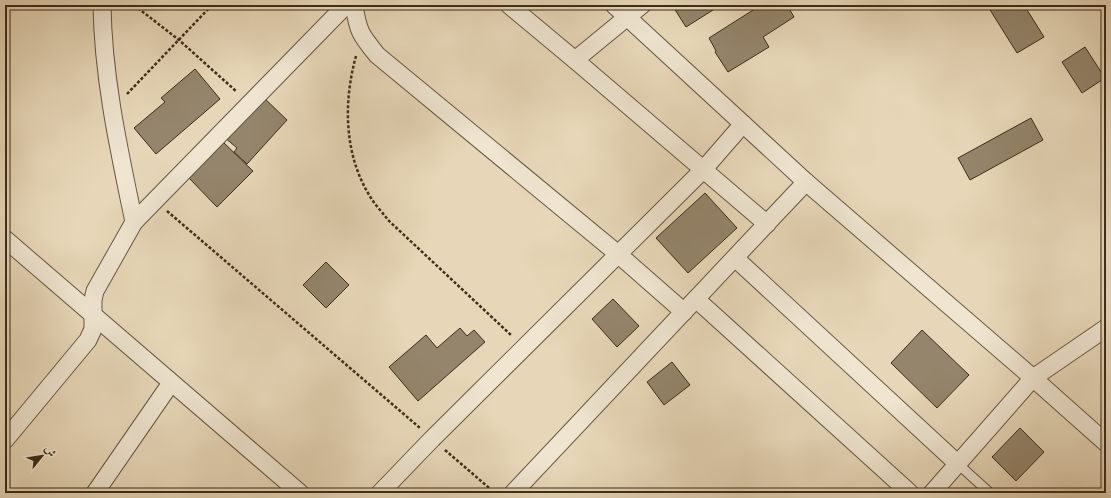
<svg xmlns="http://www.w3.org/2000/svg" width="1111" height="498" font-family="'Libre Caslon Text',Amiri,serif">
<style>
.building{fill:#94856c;stroke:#3b2d1a}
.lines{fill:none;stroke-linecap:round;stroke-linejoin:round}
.service-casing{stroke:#665842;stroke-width:11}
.minor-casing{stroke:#665842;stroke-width:19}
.path{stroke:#3b2d1a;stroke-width:2.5;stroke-dasharray:3 2;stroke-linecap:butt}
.service{stroke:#efe5d1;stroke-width:9}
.minor{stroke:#efe5d1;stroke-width:17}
</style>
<rect width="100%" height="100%" fill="#e7d7b8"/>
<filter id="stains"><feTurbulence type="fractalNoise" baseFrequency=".005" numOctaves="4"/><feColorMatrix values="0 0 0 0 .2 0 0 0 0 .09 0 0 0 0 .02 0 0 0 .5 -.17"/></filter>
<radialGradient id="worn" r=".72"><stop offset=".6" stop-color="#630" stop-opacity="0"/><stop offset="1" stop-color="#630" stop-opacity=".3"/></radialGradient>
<g class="building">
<path d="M672 5H721L686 27Z"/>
<path d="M761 5H787L794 17 763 37 769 47 728 72 715 52 716 51 709 38Z"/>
<path d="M987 5H1024L1044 37 1017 53Z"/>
<path d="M1085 47 1105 78 1082 93 1062 62Z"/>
<path d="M195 69 220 99 156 154 134 128 165 102 161 98Z"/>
<path d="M261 95 287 120 247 164 234 152 237 148 223 136Z"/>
<path d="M1031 118 1043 140 970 180 958 158Z"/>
<path d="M223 142 253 171 217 207 188 177Z"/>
<path d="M705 193 737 228 688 273 656 238Z"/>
<path d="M326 262 349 285 326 308 303 285Z"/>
<path d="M613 299 639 326 617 347 592 319Z"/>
<path d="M460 328 467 336 474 330 485 342 418 401 389 367 426 335 437 348Z"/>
<path d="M922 330 969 375 937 408 891 363Z"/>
<path d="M672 362 690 385 664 405 647 382Z"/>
<path d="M1020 428 1044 452 1016 481 992 457Z"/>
</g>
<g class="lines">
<g class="service-casing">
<path id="service" d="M958 464 990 493"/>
</g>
<g class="minor-casing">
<g id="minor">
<path d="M102 5C103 78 119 150 134 222"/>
<path d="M354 5C358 31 360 34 377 55L618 254 684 312"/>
<path d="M509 5 575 60 767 224"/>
<path d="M614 5 806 182 1033 378 1106 443"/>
<path d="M575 60 642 5"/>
<path d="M5 239 300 493"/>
<path d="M735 258 958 464"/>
<path d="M696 299 910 493"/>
<path d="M5 440 88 340 93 329V300L95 291 134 222 346 5"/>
<path d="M95 493 171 383"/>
<path d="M380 493 432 439 703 170 743 124"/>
<path d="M513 493 806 182"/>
<path d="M932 493 1033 378 1106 328"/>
</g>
</g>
<g class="path">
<path d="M134 5 179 40 237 92"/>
<path d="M356 56C343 103 344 156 371 198 376 206 383 213 388 220L512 336"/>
<path d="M127 94 212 5"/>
<path d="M167 211 420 428"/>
<path d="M445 450 495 493"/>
</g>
<use href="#service" class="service"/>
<use href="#minor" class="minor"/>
</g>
<rect width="1111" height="498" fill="none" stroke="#e7d7b8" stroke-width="20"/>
<rect x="6" y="6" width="1099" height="486" fill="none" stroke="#3b2d1a" stroke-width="2"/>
<rect x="10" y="10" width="1091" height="478" fill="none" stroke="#3b2d1a"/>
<g transform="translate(42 456) rotate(60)" stroke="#efe5d1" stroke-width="3" paint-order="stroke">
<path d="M0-3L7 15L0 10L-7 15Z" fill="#3b2d1a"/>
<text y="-6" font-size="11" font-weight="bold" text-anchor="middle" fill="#3b2d1a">ش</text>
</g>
<rect width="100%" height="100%" filter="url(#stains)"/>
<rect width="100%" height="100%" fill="url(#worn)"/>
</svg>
